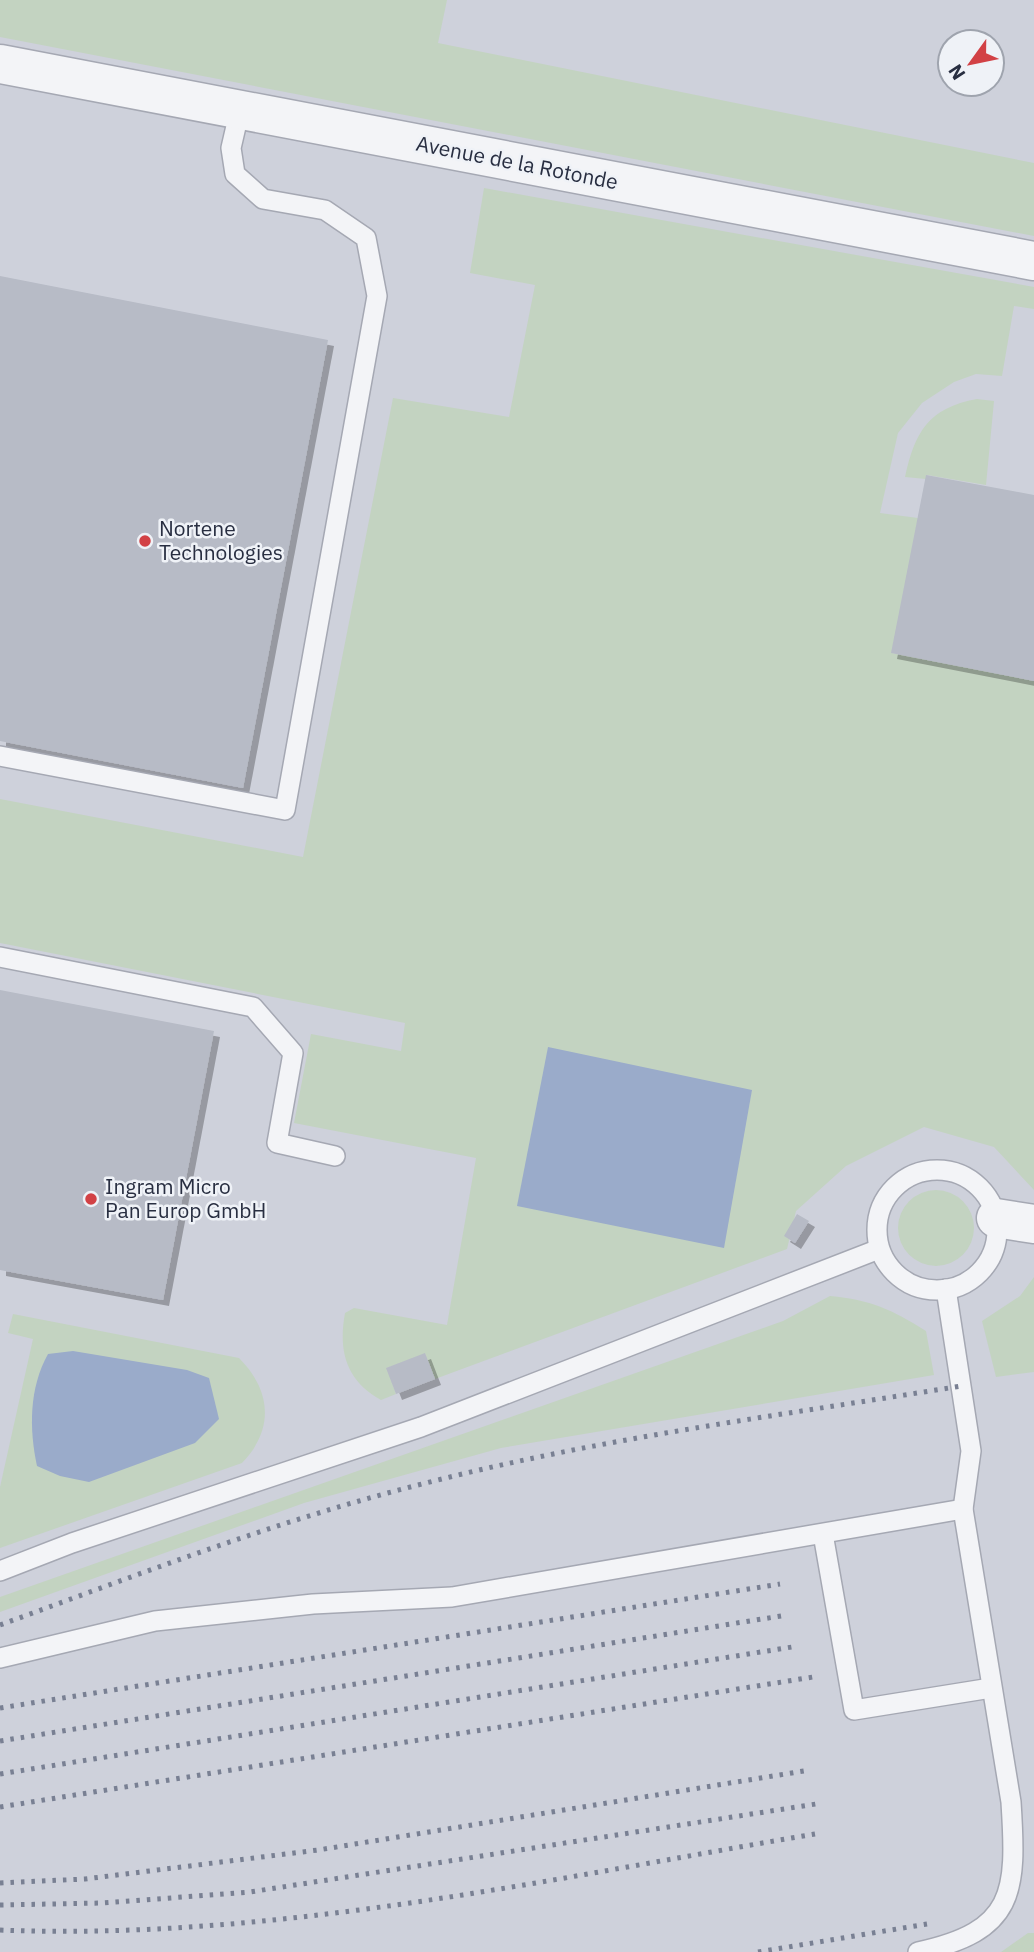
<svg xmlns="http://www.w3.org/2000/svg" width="1034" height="1952" font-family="'IBM Plex Sans',sans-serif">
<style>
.built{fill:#ced1db;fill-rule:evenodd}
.green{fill:#c3d3c1}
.water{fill:#9aabca}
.building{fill:#b7bbc6;filter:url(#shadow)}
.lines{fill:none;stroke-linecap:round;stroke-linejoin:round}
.lane-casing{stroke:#a5a8b3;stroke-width:22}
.street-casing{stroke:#a5a8b3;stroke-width:41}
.lane{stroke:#f3f4f7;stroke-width:19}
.street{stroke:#f3f4f7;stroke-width:38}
.rail{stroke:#798093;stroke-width:5;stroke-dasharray:3.5 7;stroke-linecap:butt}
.poi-dot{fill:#d24145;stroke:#eff2f7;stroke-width:2.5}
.labels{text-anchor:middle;stroke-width:5;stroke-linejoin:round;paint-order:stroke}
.street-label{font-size:21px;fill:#282e41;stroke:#eff2f7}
.poi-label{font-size:21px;fill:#282e41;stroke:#eff2f7;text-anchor:start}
</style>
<defs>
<filter id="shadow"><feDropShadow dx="6" dy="6" stdDeviation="0" flood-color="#0004"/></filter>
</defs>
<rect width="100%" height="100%" fill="#e0e2e9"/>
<path class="built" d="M0 0H1034V1952H0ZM950 42H992V84H950Z"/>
<g class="green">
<path d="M0 0H447L438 43 1034 163V236L0 37Z"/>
<path d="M484 188 1034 287V309L1014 306 1002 376 976 374 954 382 922 403 898 433 880 513 918 518 892 653 1034 681V1190L994 1147 924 1127 846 1166 796 1211 787 1249 435 1379 425 1354 387 1368 396 1394 381 1400C346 1381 338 1351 345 1313L354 1308 447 1325 476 1158 294 1123 311 1034 401 1051 405 1023 0 943V799L303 857 393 398 509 417 535 285 470 273Z"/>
<path d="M977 399 994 401 986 485 927 475 926 479 905 477C915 432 928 408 977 399Z"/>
<circle cx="936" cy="1228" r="38"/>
<path d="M1034 1277V1372L996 1377 982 1321 1020 1296Z"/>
<path d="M830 1296C871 1300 891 1309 926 1331L934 1375 501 1448 304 1503 0 1612V1597L783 1321Z"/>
<path d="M13 1314 239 1358C272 1391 274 1430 242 1463L0 1548V1487L33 1339 8 1333Z"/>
<path d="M1028 1933H1034V1952H1001Z"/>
</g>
<g class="water">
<path d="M548 1047 752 1090 724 1248 517 1206Z"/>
<path d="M73 1351 187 1370 209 1378 219 1419 195 1443 89 1482 60 1476 37 1466C29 1429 29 1388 48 1354Z"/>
</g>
<g class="building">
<path d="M0 276 328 340 243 788 0 741Z"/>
<path d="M926 475 1034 495V681L891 653Z"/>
<path d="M0 990 214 1031 163 1300 0 1270Z"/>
<path d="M797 1214 809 1221 795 1243 784 1236Z"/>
<path d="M425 1353 435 1379 396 1394 386 1368Z"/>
</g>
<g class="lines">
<g class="lane-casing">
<g id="lane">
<path d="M0 756 285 810 377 296 366 238 325 210 263 199 235 174 231 148 240 109"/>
<path d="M0 957 253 1007 293 1053 277 1143 335 1156"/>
<circle cx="937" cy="1230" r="60"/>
<path d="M823 1534 854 1710 991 1688"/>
<path d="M0 1571 72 1543 421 1427 879 1249"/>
<path d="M0 1658 155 1621 313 1604 452 1597 963 1509"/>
<path d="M918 1952C1015 1931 1017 1893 1011 1802L963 1509 971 1451 946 1289"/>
</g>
</g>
<g class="street-casing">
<g id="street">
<path d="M0 64 1034 261"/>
<path d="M996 1218 1034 1224"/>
</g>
</g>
<use href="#lane" class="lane"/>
<use href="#street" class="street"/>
<g class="rail">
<path d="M0 1625C140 1574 281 1519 426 1483 601 1438 783 1415 961 1386"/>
<path d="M0 1708 780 1584"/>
<path d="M0 1741 787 1615"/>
<path d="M0 1774 792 1647"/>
<path d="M0 1807 813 1677"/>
<path d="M0 1883 85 1879 318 1850 810 1770"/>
<path d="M0 1905 103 1903 250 1892 816 1804"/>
<path d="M0 1930C273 1941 547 1879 815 1834"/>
<path d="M758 1952 927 1924"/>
</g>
</g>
<g class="poi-dot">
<circle cx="145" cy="541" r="7"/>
<circle cx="91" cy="1199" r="7"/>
</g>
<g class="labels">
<g class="street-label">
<text transform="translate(517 163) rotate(11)" y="7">Avenue de la Rotonde</text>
</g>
<g class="poi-label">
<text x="159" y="536">Nortene<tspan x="159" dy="24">Technologies</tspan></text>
<text x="105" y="1194">Ingram Micro<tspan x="105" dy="24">Pan Europ GmbH</tspan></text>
</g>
</g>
<g transform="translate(971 63) rotate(237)"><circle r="33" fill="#eff2f7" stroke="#9fa4ae" stroke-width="2"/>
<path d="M0-5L12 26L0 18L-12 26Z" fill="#d24145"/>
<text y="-10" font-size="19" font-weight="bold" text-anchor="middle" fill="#282e41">N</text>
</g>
</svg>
